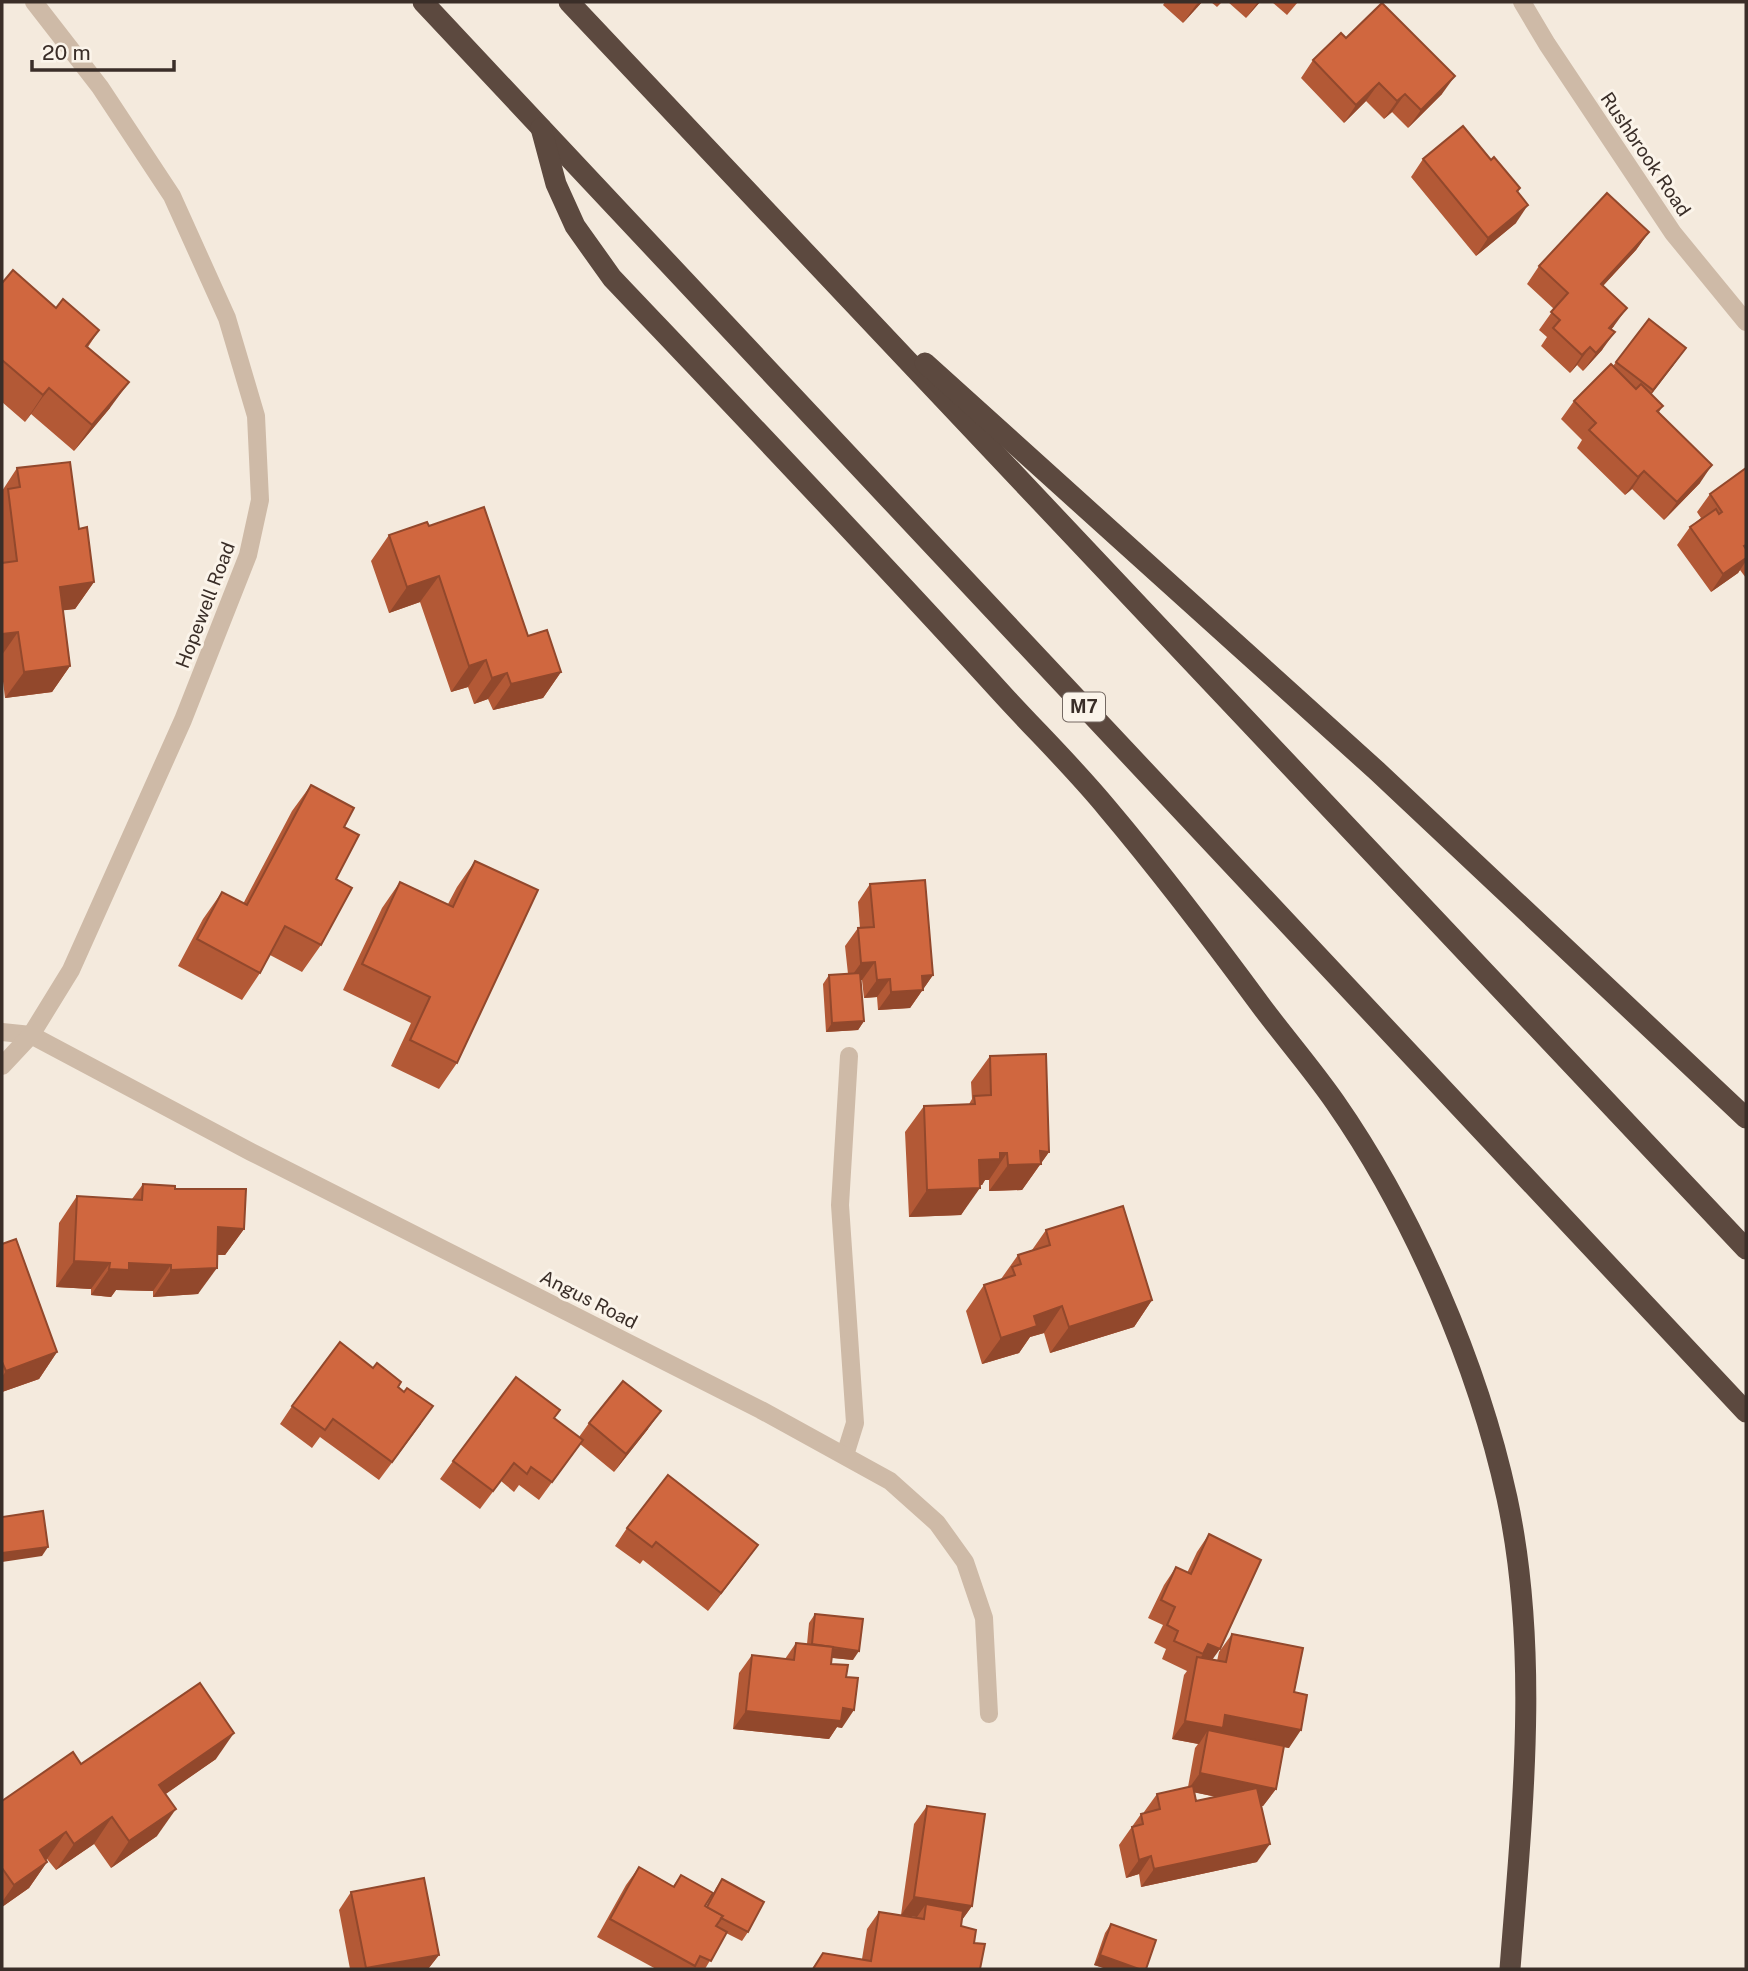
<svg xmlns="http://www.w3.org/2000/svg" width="1748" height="1971" font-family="'Public Sans',sans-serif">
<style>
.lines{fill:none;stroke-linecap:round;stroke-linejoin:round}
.lane{stroke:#cebaa7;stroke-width:18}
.street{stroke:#cebaa7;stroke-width:18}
.highway{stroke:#5c493f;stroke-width:21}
.wall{fill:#b35936;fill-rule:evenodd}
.shaded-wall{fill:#92482c}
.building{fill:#d0673f;stroke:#92482c;stroke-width:2}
.labels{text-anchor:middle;stroke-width:6;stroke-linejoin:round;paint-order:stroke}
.shield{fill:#fbf4ea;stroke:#746962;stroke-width:2}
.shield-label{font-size:18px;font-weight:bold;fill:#3a2e28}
.street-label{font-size:19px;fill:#3a2e28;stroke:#fbf4ea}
</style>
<rect width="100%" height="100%" fill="#f4eadd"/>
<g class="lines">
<path class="lane" d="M845 1455 855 1423 840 1205 849 1056"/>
<g class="street">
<path d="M1522 2 1547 44 1673 233 1746 322"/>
<path d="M2 1032 31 1035 251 1152 761 1410 890 1481 937 1523 965 1562 984 1618 989 1714"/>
<path d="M2 1066 31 1035 71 970 183 720 248 555 260 500 256 416 227 318 172 196 100 87 34 2"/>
</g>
<g class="highway">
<path d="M423 2 1746 1412"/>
<path d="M569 2 1746 1249"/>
<path d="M541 128 556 184 575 226 612 278C744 417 876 555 1005 697 1039 734 1075 769 1107 808 1161 872 1212 939 1262 1007 1286 1039 1312 1069 1335 1102 1413 1214 1478 1365 1507 1498 1540 1652 1522 1814 1510 1969"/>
<path d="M925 363 1377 771 1746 1118"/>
</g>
</g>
<g class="wall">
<path d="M1165 2H1202L1183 23 1163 5Z"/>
<path d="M1211 2H1222L1217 7Z"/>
<path d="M1228 2H1260L1246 18Z"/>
<path d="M1272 2H1298L1287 15Z"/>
<path d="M1346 38 1442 94 1408 128 1392 112 1384 119 1366 101 1344 123 1301 78 1313 60Z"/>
<path d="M1423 159 1491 160 1520 188 1518 192 1516 223 1476 256 1411 177Z"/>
<path d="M1649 232 1636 250 1603 286 1614 326 1611 330 1602 350 1583 371 1577 365 1570 373 1541 346 1547 337 1539 330 1554 309 1527 284 1539 266Z"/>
<path d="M2 283 56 308 99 330 88 347 110 408 74 451 31 414 25 422 2 402Z"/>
<path d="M1649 319 1686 348 1651 394 1663 406 1659 412 1700 483 1664 520 1632 489 1625 495 1577 448 1582 440 1561 419 1574 401 1613 366Z"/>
<path d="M17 468 79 529 94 582 75 609 63 610 70 666 52 692 5 698 2 673V491Z"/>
<path d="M1746 468V578L1740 570 1738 573 1711 592 1677 545 1690 527 1701 518 1697 512 1710 494Z"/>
<path d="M429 526 561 672 543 698 493 710 488 699 474 704 468 687 451 692 420 602 389 613 371 561 389 535Z"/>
<path d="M311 785 344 827 336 879 321 945 302 972 270 955 260 973 242 1000 178 966 203 919 222 892 243 904 292 811Z"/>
<path d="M475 861 457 1063 439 1089 391 1066 411 1023 343 990 382 908 400 882 448 904 457 887Z"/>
<path d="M870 884 933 975 910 1008 878 1010 877 997 864 998 862 980H860L864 1021 858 1030 826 1032 823 984 829 975 848 974 845 946 858 928H860L858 902Z"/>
<path d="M990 1056 1049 1152 1022 1190 989 1191V1180H985L982 1185H980L961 1215 909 1217 905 1132 924 1106 969 1104 972 1099 971 1082Z"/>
<path d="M143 1184 175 1189 244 1229 225 1255H217L198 1294 153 1297V1291L116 1290 111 1297 91 1295V1289L56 1287 59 1223 77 1196 132 1199Z"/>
<path d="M1046 1230 1152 1300 1134 1327 1050 1353 1044 1333 1030 1337 1019 1353 982 1364 966 1311 984 1285 1001 1279 1018 1255 1032 1250Z"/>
<path d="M2 1244 57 1352 39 1379 2 1392Z"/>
<path d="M398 1387 421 1424 379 1480 320 1437 312 1448 280 1424 292 1406Z"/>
<path d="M554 1418 579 1437 589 1423 648 1429 614 1472 580 1444 539 1500 519 1485 514 1492 501 1481 480 1509 440 1479 453 1461Z"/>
<path d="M627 1528 758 1545 708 1611 643 1560 640 1564 615 1546Z"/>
<path d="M1209 1534 1212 1660 1217 1661 1219 1652 1232 1634 1294 1692 1289 1748 1284 1747 1276 1789 1263 1806H1261L1257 1862 1141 1887 1139 1874 1126 1878 1119 1845 1141 1814 1144 1813V1812L1157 1794 1188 1787 1195 1748 1198 1744 1172 1739 1184 1675 1187 1671 1162 1659 1166 1649 1154 1643 1163 1625 1148 1618 1164 1585 1176 1567 1187 1573 1197 1552ZM1194 1792 1216 1797 1196 1801Z"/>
<path d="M815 1614 853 1660 832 1658 831 1664 842 1728 837 1727 829 1739 733 1729 739 1673 752 1655 785 1659 796 1643 807 1644 809 1623Z"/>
<path d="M216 1759 165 1794 157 1836 111 1868 94 1844 56 1870 47 1859 46 1860 47 1862 29 1888 2 1907V1801L81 1764Z"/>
<path d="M927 1806 972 1906 962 1920 961 1926 974 1943 980 1969H812L823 1953 862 1959 867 1929 879 1912 916 1918 917 1917 901 1915 914 1824Z"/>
<path d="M639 1867 673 1886 681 1875 706 1907 716 1888 722 1879 748 1932 742 1941 726 1933 705 1969H656L597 1937 626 1885Z"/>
<path d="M351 1892 439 1955 428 1969H350L339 1910Z"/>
<path d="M1111 1924 1146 1969H1107L1094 1965 1105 1933Z"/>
</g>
<g class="shaded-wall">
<path d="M1199 2H1202L1183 23 1196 5Z"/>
<path d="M1258 2H1260L1246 18Z"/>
<path d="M1455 76 1442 94 1408 128 1421 110Z"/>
<path d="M1379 83 1366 101 1344 123 1356 105Z"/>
<path d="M1405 94 1392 112 1384 119 1397 101Z"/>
<path d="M1528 205 1516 223 1476 256 1488 238Z"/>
<path d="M1649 232 1636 250 1588 302 1601 284Z"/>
<path d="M1627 308 1614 326 1596 346 1609 328Z"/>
<path d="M1615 332 1602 350 1583 371 1596 353Z"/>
<path d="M1590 347 1577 365 1570 373 1582 355Z"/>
<path d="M1686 348 1673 366 1641 408 1653 390Z"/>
<path d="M129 382 110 408 74 451 92 425Z"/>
<path d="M49 388 31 414 25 422 43 395Z"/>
<path d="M1712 465 1700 483 1664 520 1677 502Z"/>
<path d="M1644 471 1632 489 1625 495 1638 477Z"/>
<path d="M1746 558V561L1738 573 1711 592 1723 574Z"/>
<path d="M439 576 420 602 389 613 407 587Z"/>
<path d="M94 582 75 609 41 613 60 587Z"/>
<path d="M18 632 2 655V634Z"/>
<path d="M486 660 468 687 451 692 469 666Z"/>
<path d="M70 666 52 692 5 698 24 672Z"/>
<path d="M561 672 543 698 493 710 511 684Z"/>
<path d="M507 673 488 699 474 704 492 678Z"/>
<path d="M875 962 862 980 848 981 861 963Z"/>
<path d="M933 975 910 1008 878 1010 891 992 922 976Z"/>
<path d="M890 979 877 997 864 998 877 980Z"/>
<path d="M864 1021 858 1030 826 1032 832 1023Z"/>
<path d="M1040 1151 1049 1152 1022 1190 989 1191 1008 1165Z"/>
<path d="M1000 1153H1007L989 1180H985L982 1185 960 1186 979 1160Z"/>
<path d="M980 1188 961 1215 909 1217 927 1190Z"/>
<path d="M218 1227 244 1229 225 1255 200 1254Z"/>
<path d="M74 1261 110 1263 91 1289 56 1287Z"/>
<path d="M129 1263 171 1265 153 1291 116 1290 111 1297 91 1295 109 1269Z"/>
<path d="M217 1268 198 1294 153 1297 171 1270Z"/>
<path d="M1152 1300 1134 1327 1050 1353 1069 1327Z"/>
<path d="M1062 1306 1044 1333 1030 1337 1019 1353 982 1364 1001 1338 1034 1316Z"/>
<path d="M57 1352 39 1379 2 1392V1377L6 1371Z"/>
<path d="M661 1411 648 1429 614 1472 626 1454Z"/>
<path d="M758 1545 745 1563 708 1611 721 1593Z"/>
<path d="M48 1547 42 1556 2 1562V1553Z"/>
<path d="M1208 1644 1220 1649 1207 1667 1197 1663 1203 1654Z"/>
<path d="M812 1646 859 1651 853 1660 806 1655Z"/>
<path d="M843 1708 854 1710 842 1728 837 1727 829 1739 733 1729 746 1711Z"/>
<path d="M1225 1715 1301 1730 1289 1748 1218 1734 1208 1730 1199 1744 1172 1739 1185 1721Z"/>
<path d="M234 1733 216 1759 140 1812 159 1785Z"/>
<path d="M1200 1773 1276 1789 1263 1806 1187 1791Z"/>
<path d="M176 1809 157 1836 111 1868 129 1841Z"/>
<path d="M112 1817 94 1844 56 1870 74 1844Z"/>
<path d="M66 1832 47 1859 21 1876 40 1850Z"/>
<path d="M1270 1844 1257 1862 1141 1887 1154 1869Z"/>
<path d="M1151 1856 1139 1874 1126 1878 1139 1860Z"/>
<path d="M47 1862 29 1888 2 1907V1902L14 1885Z"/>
<path d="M914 1897 972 1906 959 1924 926 1904 917 1917 901 1915Z"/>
<path d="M439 1955 428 1969H365L366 1968Z"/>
<path d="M1100 1955 1139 1969H1107L1094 1965Z"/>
</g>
<g class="building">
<path d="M1382 3 1455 76 1421 110 1405 94 1397 101 1379 83 1356 105 1313 60 1341 33 1346 38Z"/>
<path d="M1463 126 1491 160 1494 157 1520 188 1517 191 1528 205 1488 238 1423 159Z"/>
<path d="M1607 193 1649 232 1601 284 1627 308 1609 328 1615 332 1596 353 1590 347 1582 355 1553 328 1560 320 1551 312 1568 293 1539 266Z"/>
<path d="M13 270 56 308 63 299 99 330 86 346 129 382 92 425 49 388 43 395 2 360V283Z"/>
<path d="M1649 319 1686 348 1653 390 1616 362Z"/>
<path d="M1611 364 1636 389 1641 384 1663 406 1657 411 1712 465 1677 502 1644 471 1638 477 1589 430 1596 423 1574 401Z"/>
<path d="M70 462 79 529 87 527 94 582 60 587 70 666 24 672 18 632 2 634V563L17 561 8 489 20 487 17 468Z"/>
<path d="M1746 468V545L1744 546 1746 549V558L1723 574 1690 527 1716 509 1719 514 1722 512 1710 494Z"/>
<path d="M484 507 528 636 547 630 561 672 511 684 507 673 492 678 486 660 469 666 439 576 407 587 389 535 427 522 429 526Z"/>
<path d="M311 785 354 808 344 827 359 835 336 879 352 888 321 945 285 926 260 973 197 939 222 892 247 905Z"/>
<path d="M475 861 538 890 457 1063 410 1040 430 997 362 964 400 882 453 907Z"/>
<path d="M925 880 933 975 922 976 923 990 891 992 890 979 877 980 875 962 861 963 858 928 874 927 870 884Z"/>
<path d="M860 973 864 1021 832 1023 829 975Z"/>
<path d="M1046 1054 1049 1152 1040 1151 1041 1164 1008 1165 1007 1153H1000V1159L979 1160 980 1188 927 1190 924 1106 975 1104 974 1096 991 1095 990 1056Z"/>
<path d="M143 1184 175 1186V1189H246L244 1229 218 1227 217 1268 171 1270V1265L129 1263V1270L109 1269 110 1263 74 1261 77 1196 142 1200Z"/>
<path d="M1123 1206 1152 1300 1069 1327 1062 1306 1034 1316 1037 1326 1001 1338 984 1285 1015 1275 1012 1267 1021 1264 1018 1255 1050 1245 1046 1230Z"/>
<path d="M16 1239 57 1352 6 1371 2 1362V1244Z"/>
<path d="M340 1342 373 1368 377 1363 401 1382 398 1387 404 1392 407 1388 433 1406 392 1462 333 1419 325 1430 292 1406Z"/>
<path d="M516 1377 560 1410 554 1418 583 1440 552 1482 531 1467 527 1474 514 1463 493 1491 453 1461Z"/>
<path d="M623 1381 661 1411 626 1454 589 1423Z"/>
<path d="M668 1475 758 1545 721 1593 656 1542 652 1547 627 1528Z"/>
<path d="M43 1511 48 1547 2 1553V1517Z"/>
<path d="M1209 1534 1261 1560 1220 1649 1208 1644 1203 1654 1174 1641 1178 1631 1167 1625 1175 1607 1161 1600 1176 1567 1191 1574Z"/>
<path d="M815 1614 863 1619 859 1651 812 1644Z"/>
<path d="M1232 1634 1303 1648 1294 1692 1307 1695 1301 1730 1225 1715 1223 1728 1185 1721 1197 1657 1226 1662Z"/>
<path d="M796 1643 833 1647 831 1664 848 1665 846 1677 858 1678 854 1710 843 1708 841 1721 746 1711 752 1655 794 1660Z"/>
<path d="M200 1683 234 1733 159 1785 176 1809 129 1841 112 1817 74 1844 66 1832 40 1850 47 1862 14 1885 2 1868V1801L73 1752 81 1764Z"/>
<path d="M1208 1730 1284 1746 1276 1789 1200 1773Z"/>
<path d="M1193 1786 1196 1801 1257 1788 1270 1844 1154 1869 1151 1856 1139 1860 1132 1827 1143 1824 1141 1814 1160 1809 1157 1794Z"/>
<path d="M927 1806 985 1814 972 1906 914 1897Z"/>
<path d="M639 1867 674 1887 681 1875 713 1893 705 1906 723 1916 716 1926 727 1932 711 1961 700 1956 695 1966 610 1919Z"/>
<path d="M424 1878 439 1955 366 1968 351 1892Z"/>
<path d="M722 1879 764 1902 748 1932 721 1918 723 1916 707 1907Z"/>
<path d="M926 1904 963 1911 961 1926 976 1930 974 1943 985 1944 980 1969H813L823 1953 871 1961 879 1912 924 1919Z"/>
<path d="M1111 1924 1156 1940 1146 1969H1139L1100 1955Z"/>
</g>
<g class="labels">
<rect class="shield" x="1063" y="692.5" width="42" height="29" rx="5"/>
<g class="shield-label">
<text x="1084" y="713">M7</text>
</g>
<g class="street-label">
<text transform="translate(1646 154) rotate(56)" y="7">Rushbrook Road</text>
<text transform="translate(205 605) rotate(-69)" y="7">Hopewell Road</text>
<text transform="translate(589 1299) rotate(27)" y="7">Angus Road</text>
</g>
</g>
<rect width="1748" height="1971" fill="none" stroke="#3a2e28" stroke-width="7"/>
<path d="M32 60v10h142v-10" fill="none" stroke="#3a2e28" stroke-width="3.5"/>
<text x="42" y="60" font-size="21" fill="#3a2e28" stroke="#fbf4ea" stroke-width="5" paint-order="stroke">20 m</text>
</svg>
